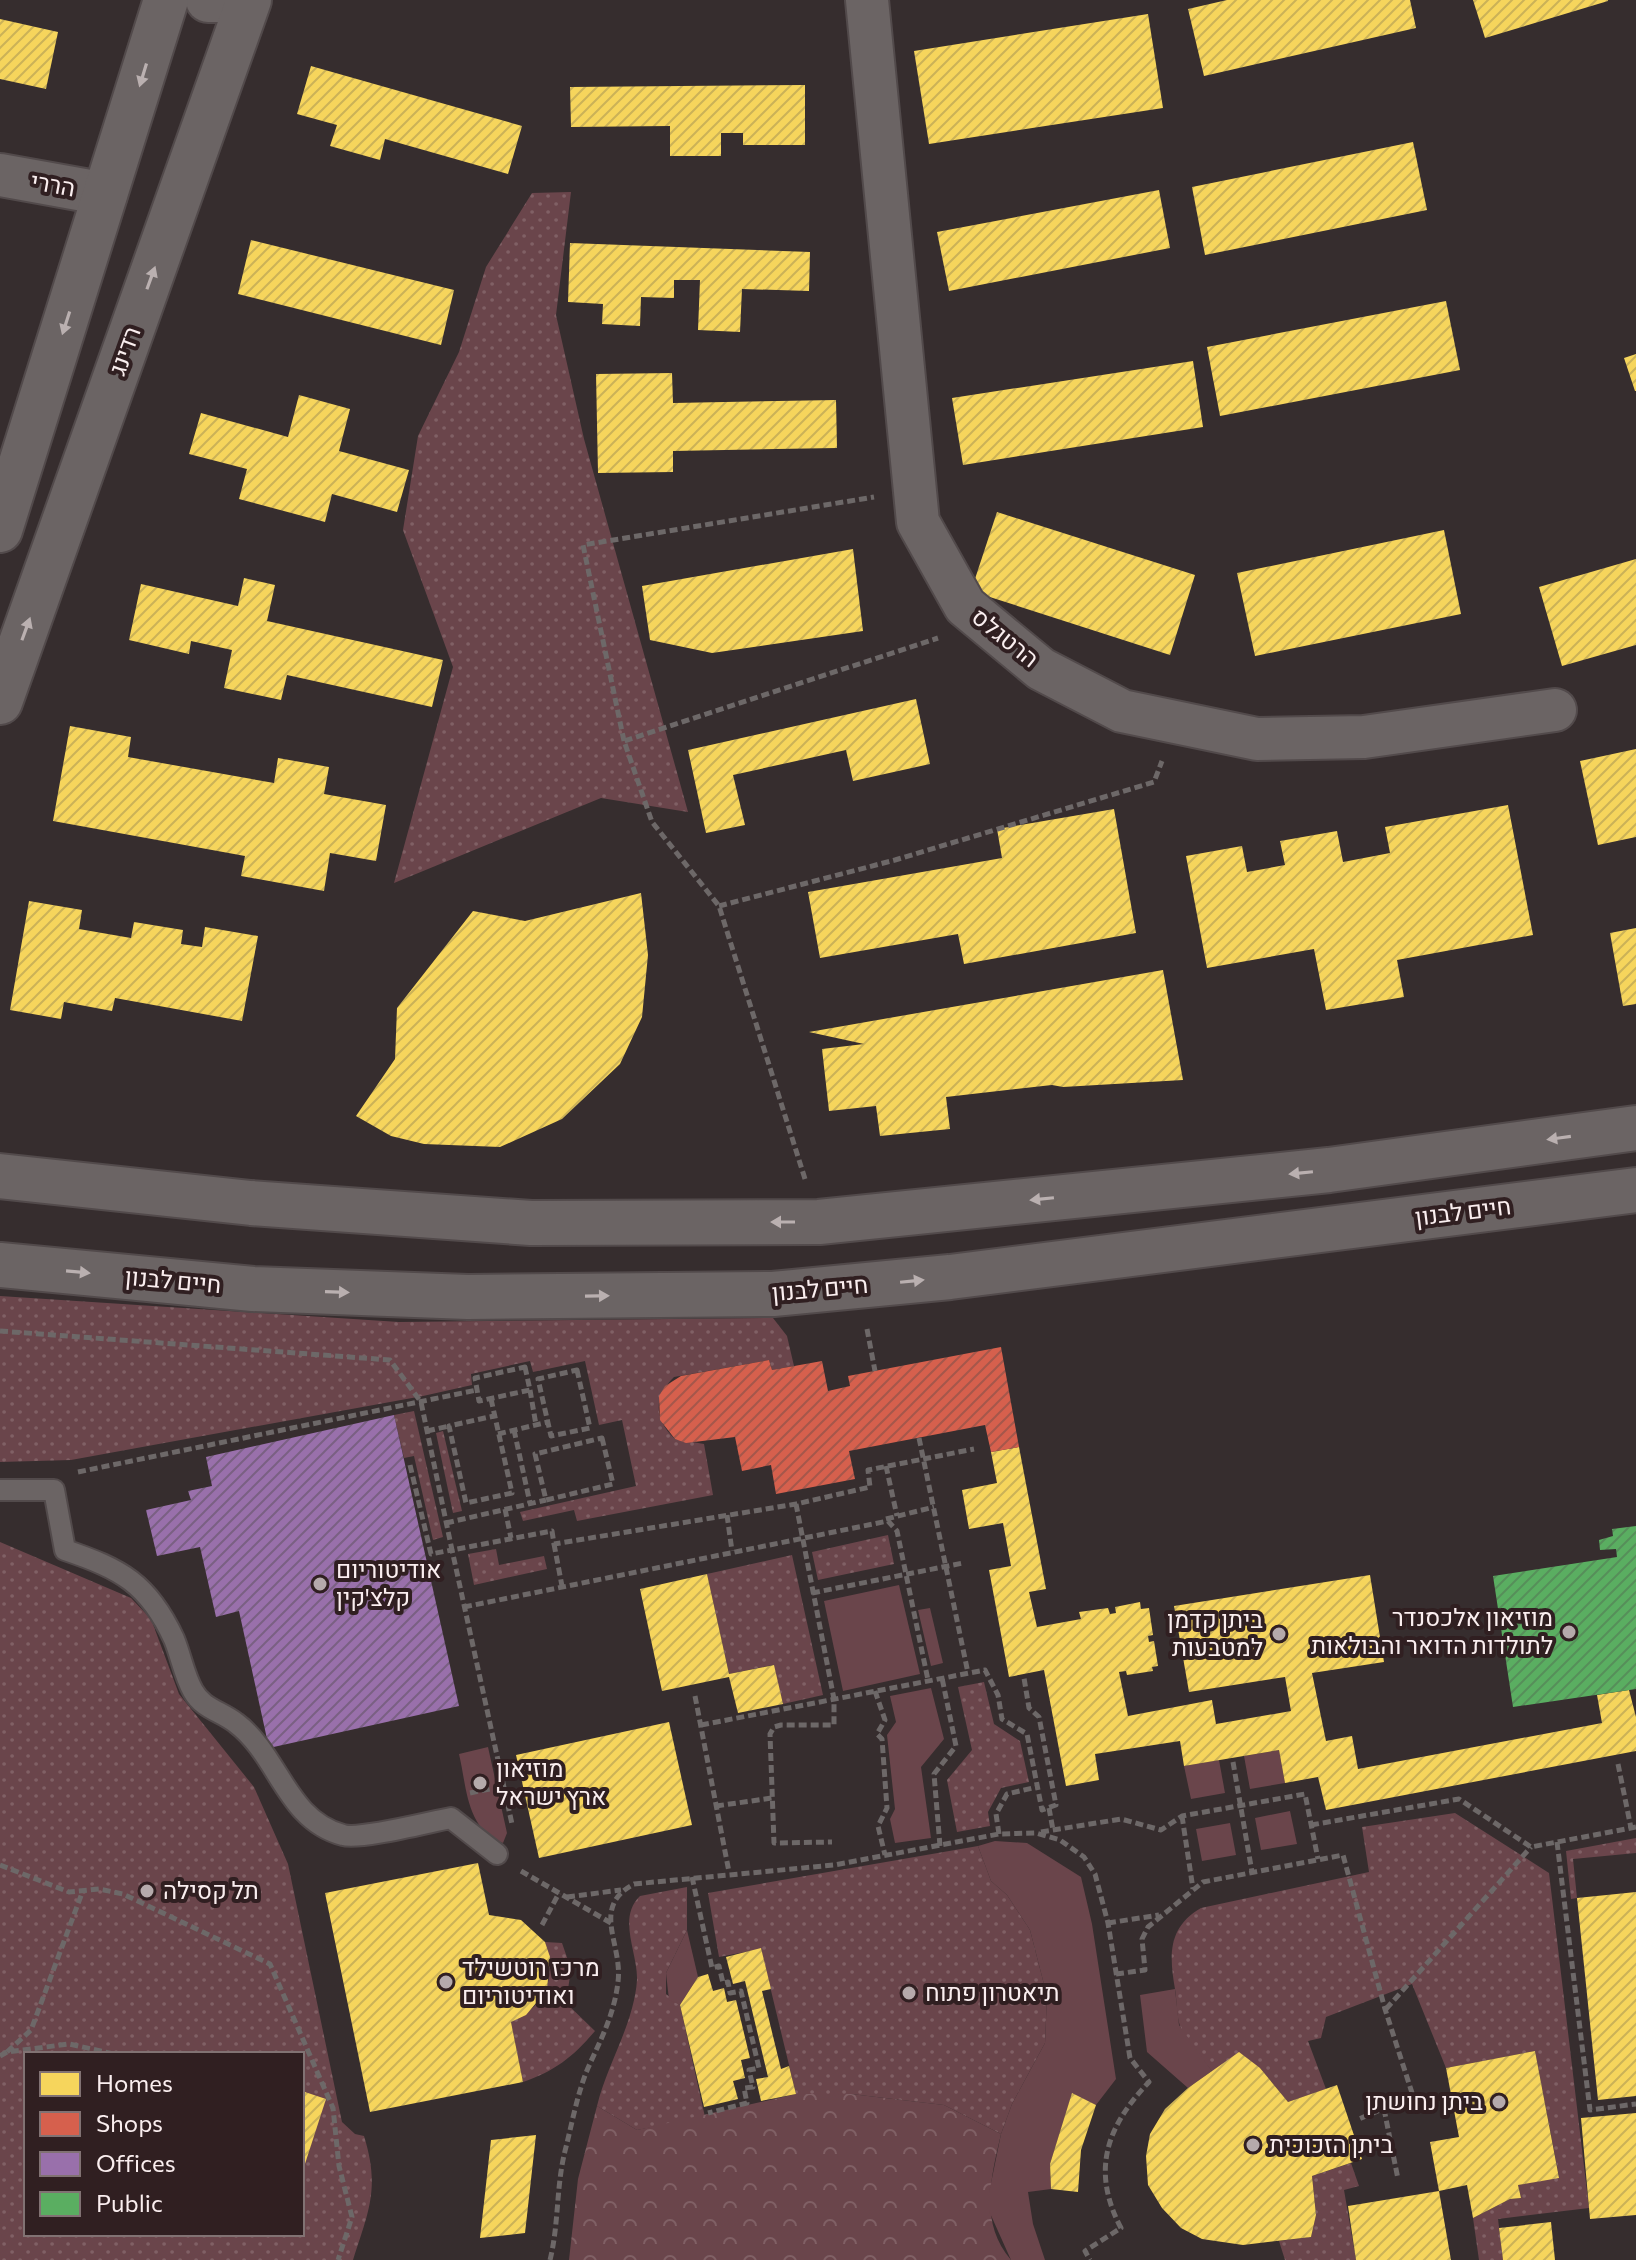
<svg xmlns="http://www.w3.org/2000/svg" width="1636" height="2260" font-family="Commissioner,Heebo,sans-serif">
<style>
.grass{fill:url(#grass-dots);fill-rule:evenodd}
.forest{fill:url(#forest-crowns)}
.garden{fill:#6a454b}
.homes{fill:url(#homes-hatch)}
.shops{fill:url(#shops-hatch)}
.offices{fill:url(#offices-hatch)}
.public{fill:url(#public-hatch)}
.lines{fill:none;stroke-linecap:round;stroke-linejoin:round}
.service-casing{stroke:#524a4b;stroke-width:24}
.minor-casing{stroke:#524a4b;stroke-width:46}
.tertiary-casing{stroke:#524a4b;stroke-width:48}
.secondary-casing{stroke:#524a4b;stroke-width:48}
.path{stroke:#6d6868;stroke-width:5;stroke-dasharray:8 4;stroke-linecap:butt}
.service{stroke:#6b6464;stroke-width:20}
.minor{stroke:#6b6464;stroke-width:42}
.tertiary{stroke:#6b6464;stroke-width:44}
.secondary{stroke:#6b6464;stroke-width:44}
.oneway{fill:#bab0b0}
.poi-dot{fill:#b5aaab;stroke:#301f21;stroke-width:3}
.labels{text-anchor:middle;stroke-width:8;stroke-linejoin:round;paint-order:stroke}
.street-label{font-size:24px;fill:#faeeef;stroke:#301f21}
.poi-label{font-size:24px;fill:#faeeef;stroke:#301f21;text-anchor:start}
</style>
<defs>
<pattern id="grass-dots" width="8" height="8" patternUnits="userSpaceOnUse" patternTransform="scale(2)"><rect width="8" height="8" fill="#6a454b"/><path d="M2 2h.1M6 6h.1" fill="none" stroke="#806065" stroke-width="1.8" stroke-linecap="round"/></pattern>
<pattern id="forest-crowns" width="20" height="18" patternUnits="userSpaceOnUse" patternTransform="scale(2)"><rect width="20" height="18" fill="#6a454b"/><path d="M2 6a3 3 0 1 1 6 0M12 15a3 3 0 1 1 6 0" fill="none" stroke="#806065"/></pattern>
<pattern id="homes-hatch" width="6" height="6" patternUnits="userSpaceOnUse" patternTransform="scale(2)"><rect width="6" height="6" fill="#f6d55c"/><path d="M-1 1l2-2M0 6l6-6M5 7l2-2" fill="none" stroke="#cbb257"/></pattern>
<pattern id="shops-hatch" width="6" height="6" patternUnits="userSpaceOnUse" patternTransform="scale(2)"><rect width="6" height="6" fill="#d6604d"/><path d="M-1 1l2-2M0 6l6-6M5 7l2-2" fill="none" stroke="#a5574b"/></pattern>
<pattern id="offices-hatch" width="6" height="6" patternUnits="userSpaceOnUse" patternTransform="scale(2)"><rect width="6" height="6" fill="#9970ab"/><path d="M-1 1l2-2M0 6l6-6M5 7l2-2" fill="none" stroke="#7a6083"/></pattern>
<pattern id="public-hatch" width="6" height="6" patternUnits="userSpaceOnUse" patternTransform="scale(2)"><rect width="6" height="6" fill="#5aae61"/><path d="M-1 1l2-2M0 6l6-6M5 7l2-2" fill="none" stroke="#568f5a"/></pattern>
</defs>
<rect width="100%" height="100%" fill="#362d2e"/>
<g class="grass">
<path d="M571 192 556 315 584 439 688 812 601 798 394 883 453 667 403 530 418 436 459 352 486 267 532 193Z"/>
<path d="M0 1296 399 1322 773 1318 787 1336 794 1366 772 1370 769 1360 674 1377C653 1397 654 1420 675 1439L704 1444 713 1495 577 1521 574 1510 523 1521 520 1512 636 1486 622 1420 599 1425 585 1361 533 1372 530 1361 471 1374 472 1385 423 1396 71 1460 0 1462Z"/>
<path d="M414 1411 443 1537 433 1540 414 1456 404 1458 394 1415Z"/>
<path d="M443 1431 462 1511 453 1513 436 1433Z"/>
<path d="M888 1535 894 1564 818 1580 812 1552Z"/>
<path d="M0 1542 131 1598 151 1619 179 1694 254 1787 288 1864 342 2122 355 2134 364 2136C380 2188 369 2210 353 2260H0ZM26 2054H302V2234H26Z"/>
<path d="M496 1549 499 1565 544 1556 547 1569 474 1585 468 1554Z"/>
<path d="M792 1555 823 1695 783 1704 773 1665 729 1674 707 1574Z"/>
<path d="M984 1682 994 1724 1020 1741 1029 1782 1001 1788 988 1812 990 1826 957 1832 947 1780 972 1750 958 1687Z"/>
<path d="M1455 1813 1549 1873 1589 2208 1498 2219 1503 2260H1479L1473 2218 1510 2199 1521 2198 1518 2185 1559 2177 1535 2051 1446 2068 1412 1984 1326 2017 1321 2038 1308 2041 1326 2089 1288 2102 1260 2068 1212 2071C1201 2057 1186 2043 1180 2026 1176 2014 1177 2000 1175 1989 1169 1955 1168 1927 1201 1908L1369 1872 1362 1827Z"/>
<path d="M1636 1838V1853L1573 1859 1577 1898 1571 1899 1566 1851Z"/>
<path d="M978 1846 991 1881 1007 1895 1030 1930 1047 1996 1045 2043 1012 2104 1001 2134 944 2105 851 2094H796L761 1949 719 1957 708 1893Z"/>
<path d="M687 1887V1930L666 1973V1994L680 2005 705 2117 637 2130 597 2106C607 2064 634 2024 637 1980 638 1953 617 1918 640 1896Z"/>
<path d="M545 1942 562 1943 571 1969 566 2003 595 2031C573 2057 555 2071 523 2082L511 2022C546 2006 557 1978 545 1942Z"/>
<path d="M1351 2163 1359 2186 1344 2190 1356 2260H1285L1279 2241 1311 2237 1316 2215 1312 2176Z"/>
</g>
<path class="forest" d="M796 2094H851L944 2105 1001 2134C991 2177 979 2223 1011 2260H569L578 2179 597 2106 637 2130Z"/>
<g class="garden">
<path d="M899 1585 920 1674 843 1691 824 1601Z"/>
<path d="M930 1608 943 1663 931 1666 918 1610Z"/>
<path d="M931 1688 944 1739 921 1767 931 1838 895 1843 890 1819 895 1809 887 1735 896 1722 890 1696Z"/>
<path d="M488 1747 507 1833 503 1843C466 1829 467 1788 459 1754Z"/>
<path d="M1279 1750 1285 1783 1250 1789 1244 1756Z"/>
<path d="M1219 1760 1225 1793 1191 1799 1184 1766Z"/>
<path d="M1290 1811 1297 1844 1261 1850 1255 1818Z"/>
<path d="M1230 1823 1236 1855 1202 1861 1196 1829Z"/>
<path d="M995 1841 1027 1843 1081 1877 1092 1924 1116 2079 1096 2105 1072 2094 1050 2164 1051 2189 1028 2192 1033 2224 1045 2260H1011L989 2211V2193L1001 2134 1012 2104 1045 2043 1047 1996 1030 1930 1007 1895 991 1881 978 1846Z"/>
<path d="M687 1930 698 1977 680 2005 669 2000 666 1973Z"/>
<path d="M1175 1989 1179 2025 1212 2071 1188 2088 1147 2052 1140 1995Z"/>
</g>
<g class="homes">
<path d="M1227 0H1410L1416 28 1204 76 1188 9Z"/>
<path d="M1473 0H1608V1L1485 38Z"/>
<path d="M1148 14 1163 108 929 144 914 51Z"/>
<path d="M0 19 58 32 46 89 0 79Z"/>
<path d="M311 66 522 126 508 174 385 139 380 160 330 146 337 125 297 114Z"/>
<path d="M805 85V145H743V133H721V156H670V126L571 127 570 87Z"/>
<path d="M1413 142 1427 210 1205 255 1192 187Z"/>
<path d="M1159 190 1170 248 949 291 937 232Z"/>
<path d="M251 240 454 290 441 345 238 294Z"/>
<path d="M570 243 810 252 809 291 742 289 740 332 698 330 700 280H674V298L641 297 640 326 602 324 603 304 568 302Z"/>
<path d="M1446 301 1460 370 1220 416 1207 347Z"/>
<path d="M1636 354V391H1635L1624 358Z"/>
<path d="M1193 361 1203 427 963 465 952 398Z"/>
<path d="M672 373 673 403 836 400 837 448 673 451V472L598 473 596 374Z"/>
<path d="M299 395 350 409 339 451 409 470 397 512 332 494 325 522 239 499 247 469 189 454 201 413 288 437Z"/>
<path d="M997 512 1195 575 1170 655 971 591Z"/>
<path d="M1444 530 1461 614 1255 656 1237 573Z"/>
<path d="M853 549 863 631 712 653 650 640 642 586Z"/>
<path d="M1636 559V645L1562 666 1539 587Z"/>
<path d="M244 578 275 585 267 621 443 660 432 707 287 675 281 700 224 688 232 650 191 641 189 654 129 640 141 584 238 606Z"/>
<path d="M916 699 930 764 853 781 846 750 733 775 745 825 706 833 688 750Z"/>
<path d="M70 726 131 737 128 757 274 783 278 758 329 767 324 794 386 805 376 861 330 853 324 891 241 876 245 856 53 821Z"/>
<path d="M1636 749V837L1598 845 1580 761Z"/>
<path d="M1508 805 1533 935 1397 960 1404 997 1326 1010 1314 949 1207 968 1186 856 1242 846 1247 872 1285 865 1280 841 1337 831 1343 862 1390 853 1385 827Z"/>
<path d="M1114 809 1136 933 964 964 958 934 820 958 808 892 1002 858 997 829Z"/>
<path d="M641 893 648 955 642 1017 620 1064 562 1119 500 1147 424 1144 391 1136 356 1116 395 1059 397 1008 473 911 525 921Z"/>
<path d="M29 901 82 910 79 929 131 938 134 922 183 930 181 944 202 947 205 927 258 936 242 1021 115 998 112 1011 64 1002 61 1019 10 1010Z"/>
<path d="M1636 928V1004L1623 1006 1610 933Z"/>
<path d="M1163 970 1183 1080 1063 1087 1052 1085 946 1097 950 1129 880 1136 876 1106 829 1111 822 1049 864 1044 809 1032Z"/>
<path d="M1019 1447 1046 1589 1029 1592 1037 1627 1081 1619 1079 1612 1108 1608 1110 1614 1116 1613 1115 1607 1140 1602 1141 1609 1149 1608 1153 1635 1148 1636 1149 1642 1154 1641 1158 1666 1152 1667 1153 1671 1127 1675 1126 1671 1119 1672 1128 1716 1212 1700 1216 1724 1291 1711 1285 1677 1189 1692 1174 1606 1370 1575 1384 1662 1312 1673 1326 1741 1352 1736 1358 1769 1602 1723 1597 1695 1629 1690 1636 1717V1751L1326 1810 1318 1777 1285 1783 1279 1750 1184 1766 1180 1741 1095 1754 1099 1780 1066 1786 1044 1670 1009 1677 989 1570 1011 1566 1003 1523 969 1529 962 1490 997 1483 991 1452Z"/>
<path d="M707 1574 729 1674 774 1665 783 1704 738 1713 729 1677 662 1691 640 1589Z"/>
<path d="M669 1722 692 1825 539 1858 516 1755Z"/>
<path d="M478 1863 489 1915 521 1920 545 1942 550 1957 547 1990 526 2015 511 2022 523 2082 370 2112 325 1893Z"/>
<path d="M1636 1892V2096L1598 2100 1577 1898Z"/>
<path d="M761 1948 771 1989 762 1991 781 2069 789 2066 796 2094 761 2101 756 2079 768 2077 745 1981 733 1984 726 1957Z"/>
<path d="M708 1974 713 1991 724 1988 727 2002 736 2000 750 2058 741 2060 745 2078 733 2081 738 2099 704 2107 680 2005 698 1977Z"/>
<path d="M1535 2051 1559 2178 1518 2185 1521 2198 1510 2199 1473 2218 1467 2185 1439 2191 1430 2142 1459 2137 1446 2068Z"/>
<path d="M1239 2052 1260 2068 1288 2102 1337 2085 1362 2159 1312 2176 1316 2215 1311 2237 1243 2245 1202 2239 1181 2228 1162 2208 1148 2185 1146 2156 1150 2134 1165 2109 1188 2088Z"/>
<path d="M302 2091 326 2099 303 2170H302Z"/>
<path d="M1072 2093 1096 2105 1081 2150 1078 2192 1051 2189 1050 2164Z"/>
<path d="M1636 2113V2215L1590 2219 1581 2118Z"/>
<path d="M536 2135 525 2233 480 2238 491 2140Z"/>
<path d="M1439 2191 1451 2260H1356L1348 2206Z"/>
<path d="M1551 2222 1555 2260H1503L1499 2228Z"/>
</g>
<path class="shops" d="M1001 1347 1019 1447 991 1452 985 1425 849 1451 855 1479 776 1494 771 1465 742 1471 735 1437 686 1443 675 1439 660 1420 659 1396 665 1386 681 1376 769 1360 772 1370 822 1361 828 1391 850 1386 848 1376Z"/>
<path class="offices" d="M394 1415 459 1706 269 1748 239 1611 216 1617 200 1547 157 1556 146 1510 191 1500 188 1491 212 1486 206 1457Z"/>
<path class="public" d="M1636 1526V1689L1513 1707 1493 1576 1617 1557 1616 1549 1600 1550 1599 1540 1613 1536 1612 1529Z"/>
<g class="lines">
<g class="service-casing">
<path id="service" d="M0 1490H54L65 1550C121 1569 148 1583 174 1639 181 1656 184 1675 193 1691 203 1709 221 1711 236 1723 279 1755 286 1820 343 1835 360 1840 429 1822 451 1818L497 1854"/>
</g>
<g class="minor-casing">
<g id="minor">
<path d="M867 0 918 522 965 606 1041 669 1122 711 1257 739 1364 737 1555 710"/>
<path d="M0 175 106 194"/>
</g>
</g>
<g class="tertiary-casing">
<g id="tertiary">
<path d="M208 0H236"/>
<path d="M0 530 166 0"/>
<path d="M0 702 249 0"/>
</g>
</g>
<g class="secondary-casing">
<g id="secondary">
<path d="M0 1176 251 1203 531 1223 819 1222 1329 1170 1636 1128"/>
<path d="M0 1265 253 1289 468 1297 773 1294 950 1277 1636 1190"/>
</g>
</g>
<g class="path">
<path d="M624 741 583 545 874 497"/>
<path d="M719 906 895 860 1154 782 1162 761"/>
<path d="M805 1179 719 906 652 822 624 741 938 638"/>
<path d="M867 1329 875 1371"/>
<path d="M0 1331 390 1360 421 1402 452 1550 552 1531 554 1544 796 1504 870 1487 868 1470 974 1449"/>
<path d="M525 1367 530 1390 479 1401 475 1378Z"/>
<path d="M577 1370 590 1428 551 1436 538 1379Z"/>
<path d="M530 1390 536 1425"/>
<path d="M491 1399 512 1493 466 1503 449 1426 494 1416"/>
<path d="M514 1430 530 1503"/>
<path d="M427 1431 449 1426"/>
<path d="M498 1434 548 1422"/>
<path d="M602 1438 613 1484 546 1500 535 1454Z"/>
<path d="M919 1438 968 1673"/>
<path d="M410 1465 431 1554 452 1550 512 1824"/>
<path d="M886 1466 897 1516"/>
<path d="M78 1472 477 1390"/>
<path d="M796 1504 834 1699V1725H781L774 1727 770 1734 774 1843 832 1842"/>
<path d="M505 1509 511 1538"/>
<path d="M727 1515 732 1551"/>
<path d="M886 1519 934 1507"/>
<path d="M446 1523 546 1500"/>
<path d="M554 1544 562 1586"/>
<path d="M812 1593 963 1563"/>
<path d="M464 1607 888 1521 897 1531 928 1680"/>
<path d="M875 1691 885 1720 877 1734 882 1739 887 1808 878 1826 885 1855"/>
<path d="M695 1696 729 1872"/>
<path d="M701 1725 985 1670 998 1695 1002 1719 1027 1734 1042 1810 1056 1805 1039 1717 1029 1708 1024 1678"/>
<path d="M1233 1762 1252 1872"/>
<path d="M1618 1764 1631 1828"/>
<path d="M470 1793 504 1786"/>
<path d="M716 1806 772 1798"/>
<path d="M1049 1808 1053 1830"/>
<path d="M1182 1816 1193 1889"/>
<path d="M1311 1825 1459 1799 1531 1847 1636 1827"/>
<path d="M1041 1832 1121 1819 1161 1830 1182 1816 1305 1794 1318 1859"/>
<path d="M999 1834 996 1814 1007 1794 1037 1787"/>
<path d="M1557 1842 1590 2110 1636 2104"/>
<path d="M940 1846 934 1774 956 1746 942 1678"/>
<path d="M0 1865 69 1892 99 1889 123 1894 270 1964 333 2108 339 2166 352 2217 338 2260"/>
<path d="M521 1871 611 1923"/>
<path d="M692 1877 712 1968 719 1966 723 1983 728 1982 730 1993 741 1991 759 2068 749 2070 753 2087 744 2088 747 2103 708 2113"/>
<path d="M567 1897 621 1890"/>
<path d="M1108 1923 1159 1915"/>
<path d="M542 1925 559 1893"/>
<path d="M1116 1974 1145 1970 1142 1939 1148 1927 1203 1882 1343 1855 1385 2009 1413 2096 1359 2119"/>
<path d="M1386 2009 1531 1847"/>
<path d="M7 2052 31 2030 82 1893"/>
<path d="M0 2056 7 2052 69 2044 114 2054"/>
<path d="M1384 2109 1398 2179"/>
<path d="M550 2260C559 2224 556 2187 565 2151 572 2124 577 2094 588 2068 601 2039 614 2015 618 1982 623 1944 590 1907 634 1884L834 1865 999 1834 1036 1833 1060 1840 1084 1857 1095 1874 1108 1923 1130 2058 1149 2082C1106 2127 1091 2171 1121 2228L1085 2251 1090 2260"/>
</g>
<use href="#service" class="service"/>
<use href="#minor" class="minor"/>
<use href="#tertiary" class="tertiary"/>
<use href="#secondary" class="secondary"/>
</g>
<defs><path id="oneway-solid" d="M-6-.8H1V-3.2L6.5 0L1 3.2V.8H-6Z" transform="scale(2)"/></defs>
<g class="oneway">
<use href="#oneway-solid" transform="translate(143 75) rotate(107)"/>
<use href="#oneway-solid" transform="translate(151 278) rotate(-70)"/>
<use href="#oneway-solid" transform="translate(66 323) rotate(108)"/>
<use href="#oneway-solid" transform="translate(26 629) rotate(-70)"/>
<use href="#oneway-solid" transform="translate(1559 1138) rotate(172)"/>
<use href="#oneway-solid" transform="translate(1301 1173) rotate(174)"/>
<use href="#oneway-solid" transform="translate(1042 1199) rotate(174)"/>
<use href="#oneway-solid" transform="translate(783 1222) rotate(180)"/>
<use href="#oneway-solid" transform="translate(78 1272) rotate(5)"/>
<use href="#oneway-solid" transform="translate(912 1281) rotate(-6)"/>
<use href="#oneway-solid" transform="translate(337 1292) rotate(2)"/>
<use href="#oneway-solid" transform="translate(597 1296) rotate(-1)"/>
</g>
<g class="poi-dot">
<circle cx="320" cy="1584" r="8"/>
<circle cx="1569" cy="1632" r="8"/>
<circle cx="1279" cy="1634" r="8"/>
<circle cx="480" cy="1783" r="8"/>
<circle cx="147" cy="1891" r="8"/>
<circle cx="446" cy="1982" r="8"/>
<circle cx="909" cy="1993" r="8"/>
<circle cx="1499" cy="2102" r="8"/>
<circle cx="1253" cy="2145" r="8"/>
</g>
<g class="labels">
<g class="street-label">
<text transform="translate(53 185) rotate(10)" y="8">הררי</text>
<text transform="translate(125 351) rotate(-70)" y="8">רדינג</text>
<text transform="translate(1005 638) rotate(39)" y="8">הרטגלס</text>
<text transform="translate(1463 1212) rotate(-7)" y="8">חיים לבנון</text>
<text transform="translate(173 1281) rotate(5)" y="8">חיים לבנון</text>
<text transform="translate(820 1289) rotate(-5)" y="8">חיים לבנון</text>
</g>
<g class="poi-label">
<text x="336" y="1578">אודיטוריום<tspan x="336" dy="28">קלצ'קין</tspan></text>
<text x="1553" y="1626" text-anchor="end">מוזיאון אלכסנדר<tspan x="1553" dy="28">לתולדות הדואר והבולאות</tspan></text>
<text x="1263" y="1628" text-anchor="end">ביתן קדמן<tspan x="1263" dy="28">למטבעות</tspan></text>
<text x="496" y="1777">מוזיאון<tspan x="496" dy="28">ארץ ישראל</tspan></text>
<text x="163" y="1899">תל קסילה</text>
<text x="462" y="1976">מרכז רוטשילד<tspan x="462" dy="28">ואודיטוריום</tspan></text>
<text x="925" y="2001">תיאטרון פתוח</text>
<text x="1483" y="2110" text-anchor="end">ביתן נחושתן</text>
<text x="1269" y="2153">ביתן הזכוכית</text>
</g>
</g>
<rect x="24" y="2052" width="280" height="184" fill="#301f21" stroke="#817273" stroke-width="2"/>
<rect x="40" y="2072" width="40" height="24" fill="#f6d55c" stroke="#817273" stroke-width="2"/>
<text x="96" y="2092" font-size="24" fill="#faeeef">Homes</text>
<rect x="40" y="2112" width="40" height="24" fill="#d6604d" stroke="#817273" stroke-width="2"/>
<text x="96" y="2132" font-size="24" fill="#faeeef">Shops</text>
<rect x="40" y="2152" width="40" height="24" fill="#9970ab" stroke="#817273" stroke-width="2"/>
<text x="96" y="2172" font-size="24" fill="#faeeef">Offices</text>
<rect x="40" y="2192" width="40" height="24" fill="#5aae61" stroke="#817273" stroke-width="2"/>
<text x="96" y="2212" font-size="24" fill="#faeeef">Public</text>
</svg>
